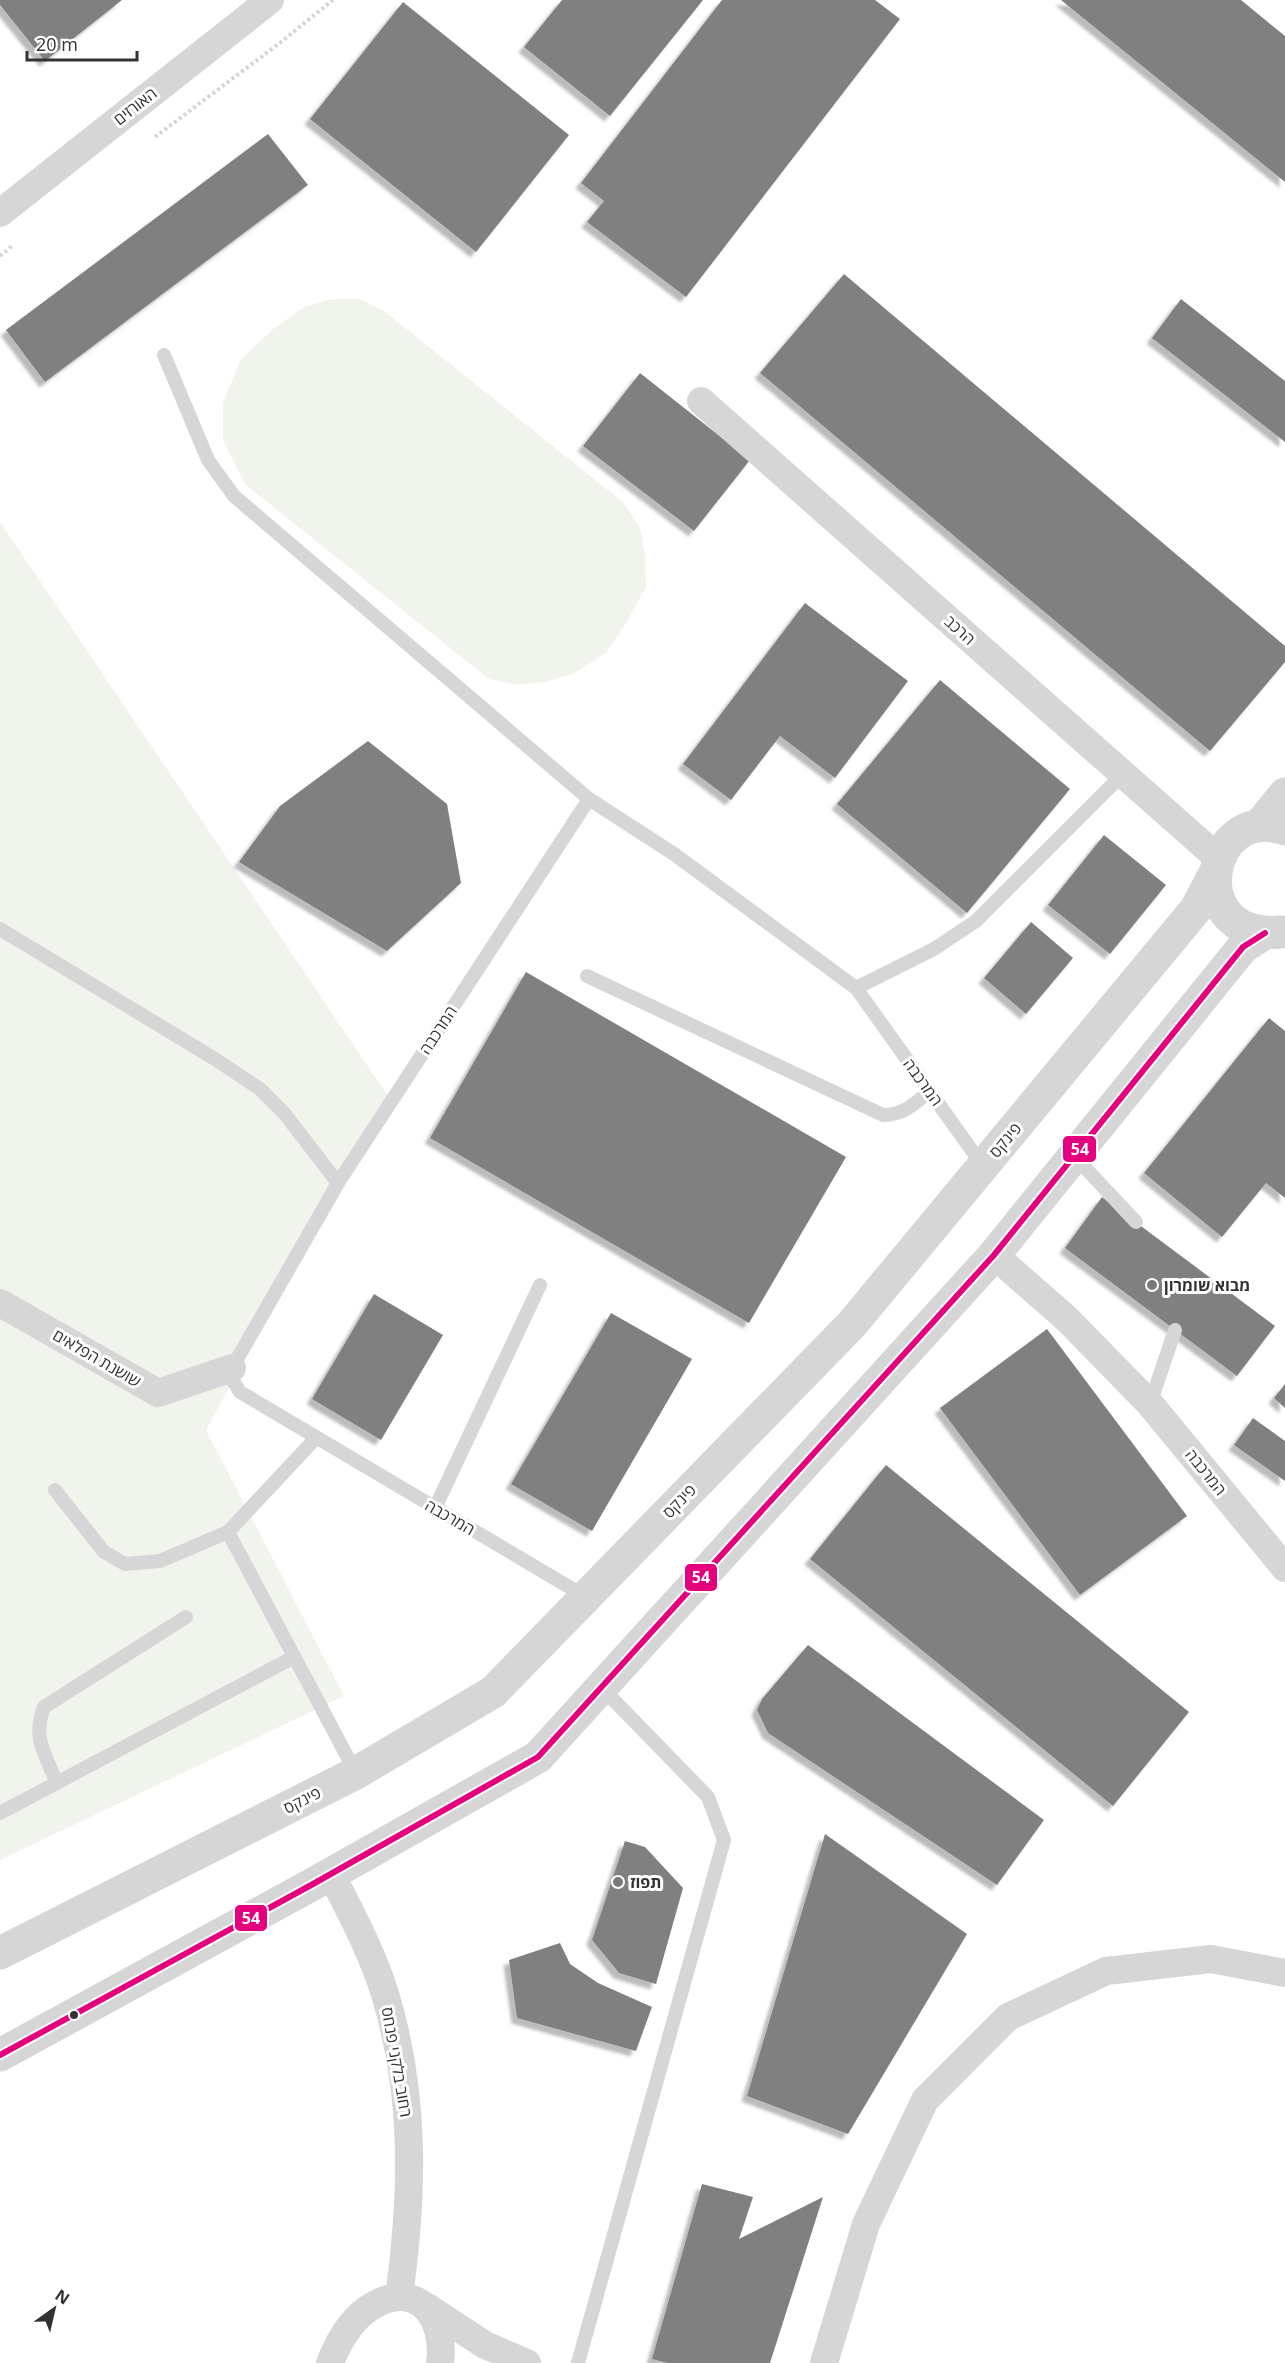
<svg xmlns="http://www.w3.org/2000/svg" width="1285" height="2363" font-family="'Open Sans',Heebo,sans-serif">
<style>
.green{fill:#f0f4ed}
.building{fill:#808080;filter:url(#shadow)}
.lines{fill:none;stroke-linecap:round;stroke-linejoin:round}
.path{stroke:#d5d5d5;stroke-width:4;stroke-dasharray:3 3;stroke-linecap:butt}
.service{stroke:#d6d6d6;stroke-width:14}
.minor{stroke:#d6d6d6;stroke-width:28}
.tertiary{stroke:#d6d6d6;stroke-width:33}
.bus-1-casing{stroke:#fff;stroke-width:10}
.bus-1{stroke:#e5007d;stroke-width:6}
.poi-dot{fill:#7a7a7a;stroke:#fff;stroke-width:2}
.bus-dot{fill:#323232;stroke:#fff;stroke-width:2}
.labels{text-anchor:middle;stroke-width:6;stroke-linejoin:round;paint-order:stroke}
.street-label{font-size:16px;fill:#323232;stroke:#fff}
.poi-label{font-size:16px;font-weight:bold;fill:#323232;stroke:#fff;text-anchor:start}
.line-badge{stroke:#fff;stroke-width:2}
.badge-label{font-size:16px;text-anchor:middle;font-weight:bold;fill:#fff}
</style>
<defs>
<filter id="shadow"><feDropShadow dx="-5.5" dy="5.5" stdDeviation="1.5" flood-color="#0004"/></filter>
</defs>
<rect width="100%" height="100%" fill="#fff"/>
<g class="green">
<path d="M332 299H360L384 311 624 503 640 528 645 555 646 587 628 620 606 653 573 674 545 682 517 685 489 679 246 485 223 440V403L240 361 273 329 304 307Z"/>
<path d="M0 522 388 1096 206 1430 344 1696 0 1860Z"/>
</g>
<g class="building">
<path d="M0 0H122L45 61 0 5Z"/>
<path d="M562 0H703L610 116 524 47Z"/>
<path d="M722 0H875L900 19 686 297 587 222 604 201 581 183Z"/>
<path d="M1061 0H1241L1285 36V182Z"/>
<path d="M403 2 569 135 476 252 310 119Z"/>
<path d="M268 134 308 185 45 382 6 330Z"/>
<path d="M844 274 1285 646V662L1210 751 760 373Z"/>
<path d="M1181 299 1285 381V442L1152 338Z"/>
<path d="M640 373 750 460 694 531 583 446Z"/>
<path d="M805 603 908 681 835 778 780 736 731 800 683 764Z"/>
<path d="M940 680 1070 789 967 913 837 804Z"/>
<path d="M368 741 447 804 461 883 387 951 239 862 280 806Z"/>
<path d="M1104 835 1166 885 1110 954 1048 905Z"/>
<path d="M1031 922 1073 958 1026 1014 984 978Z"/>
<path d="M526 972 846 1157 749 1323 430 1138Z"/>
<path d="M1269 1018 1285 1031V1198L1266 1183 1222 1237 1144 1173Z"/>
<path d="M1102 1197 1275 1326 1237 1376 1065 1248Z"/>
<path d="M374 1294 443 1335 381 1440 312 1399Z"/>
<path d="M611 1313 692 1359 592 1531 511 1484Z"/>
<path d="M1047 1329 1187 1516 1080 1595 940 1408Z"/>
<path d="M1285 1384V1408L1274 1398Z"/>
<path d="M1253 1418 1285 1441V1481L1234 1445Z"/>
<path d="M886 1465 1189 1712 1113 1806 810 1559Z"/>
<path d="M808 1645 1044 1820 997 1885 768 1733 757 1710 762 1699Z"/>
<path d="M825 1834 967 1934 848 2134 747 2096Z"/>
<path d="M625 1841 645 1847 683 1888 656 1984 619 1973 592 1940Z"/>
<path d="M560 1943 570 1964 598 1983 652 2007 636 2051 517 2018 509 1960Z"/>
<path d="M702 2184 753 2197 739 2239 823 2197 770 2363H667L652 2359Z"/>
</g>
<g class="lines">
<g class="path">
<path d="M155 137 281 42 333 0"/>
<path d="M0 256 13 245"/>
</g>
<g class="service">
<path d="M164 355 208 460 234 496 589 799"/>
<path d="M0 929 215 1059 260 1089 284 1113 338 1183"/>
<path d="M587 976 883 1115C904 1115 915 1103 930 1091"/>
<path d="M856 988 934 949 976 921 1123 774"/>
<path d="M1074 1156 1136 1222"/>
<path d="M1150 1404 1175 1330"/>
<path d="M55 1490 104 1552 125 1564 160 1561 228 1532 316 1438"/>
<path d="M435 1508 540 1285"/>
<path d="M228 1532 356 1773"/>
<path d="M586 1597 240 1392 233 1381 232 1368 338 1183 589 799 674 854 856 988 983 1166"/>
<path d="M57 1783C45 1754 32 1738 44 1707L186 1617"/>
<path d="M0 1813 294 1657"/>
<path d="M578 2363 724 1840 708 1797 602 1688"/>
</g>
<g class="minor">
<path d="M0 213 270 0"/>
<path d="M701 401 1218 858"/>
<path d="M994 1255 1067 1319 1150 1404 1285 1568"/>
<path d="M0 1303 158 1393 232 1368"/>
<path d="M331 1874C351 1913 372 1952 385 1994 416 2096 413 2193 399 2297"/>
<path d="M427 2307 485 2345 527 2363"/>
<path d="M330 2363C339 2340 352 2317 374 2305 420 2279 446 2321 440 2363"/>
<path d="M824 2363 866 2224 925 2100 1008 2017 1106 1971 1211 1959 1285 1973"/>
</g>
<g class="tertiary">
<path d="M1259 826 1285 794"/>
<path d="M1281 932C1181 941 1206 801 1285 829"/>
<path d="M0 1953 356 1773 493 1692 852 1324 1196 909 1214 875"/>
<path d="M0 2055 313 1884 538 1757 994 1255 1243 947 1265 933"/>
</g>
<g class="bus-1-casing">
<path id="bus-1" d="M0 2055 313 1884 538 1757 994 1255 1243 947 1265 933"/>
</g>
<use href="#bus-1" class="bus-1"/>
</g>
<g class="poi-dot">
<circle cx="1152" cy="1285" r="6"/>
<circle cx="618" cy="1882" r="6"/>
</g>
<circle class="bus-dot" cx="74" cy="2015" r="5"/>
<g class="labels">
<g class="street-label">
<text transform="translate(135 106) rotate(-38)" y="6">האורזים</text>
<text transform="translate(960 630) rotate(42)" y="6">הרכב</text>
<text transform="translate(438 1030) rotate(-57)" y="6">המרכבה</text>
<text transform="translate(923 1082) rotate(54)" y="6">המרכבה</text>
<text transform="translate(1005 1140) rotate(-50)" y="6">פינקס</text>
<text transform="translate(97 1358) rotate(30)" y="6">שושנת הפלאים</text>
<text transform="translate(1206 1472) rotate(51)" y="6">המרכבה</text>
<text transform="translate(679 1501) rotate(-46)" y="6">פינקס</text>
<text transform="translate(450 1517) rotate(30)" y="6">המרכבה</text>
<text transform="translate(302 1800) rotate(-27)" y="6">פינקס</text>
<text transform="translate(397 2062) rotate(80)" y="6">רחוב בלקני פנחס</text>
</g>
<g class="poi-label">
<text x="1164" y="1291">מבוא שומרון</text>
<text x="630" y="1888">תפוז</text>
</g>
</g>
<g class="line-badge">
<rect x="1062" y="1135" width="35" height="28" rx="6" fill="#e5007d"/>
<rect x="684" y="1563" width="34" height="29" rx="6" fill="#e5007d"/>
<rect x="234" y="1904" width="34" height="28" rx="6" fill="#e5007d"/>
</g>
<g class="badge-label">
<text x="1080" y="1155">54</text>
<text x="701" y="1583">54</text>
<text x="251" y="1924">54</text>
</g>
<g transform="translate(54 2309) rotate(34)" stroke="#ffffff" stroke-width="4.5" paint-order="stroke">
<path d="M0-4.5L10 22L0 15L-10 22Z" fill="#323232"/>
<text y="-9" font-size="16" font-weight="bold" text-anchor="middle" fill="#323232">N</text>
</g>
<path d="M27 51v9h110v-9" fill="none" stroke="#323232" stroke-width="3"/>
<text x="36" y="51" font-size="18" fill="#323232" stroke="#ffffff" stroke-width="4.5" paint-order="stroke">20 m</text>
</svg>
